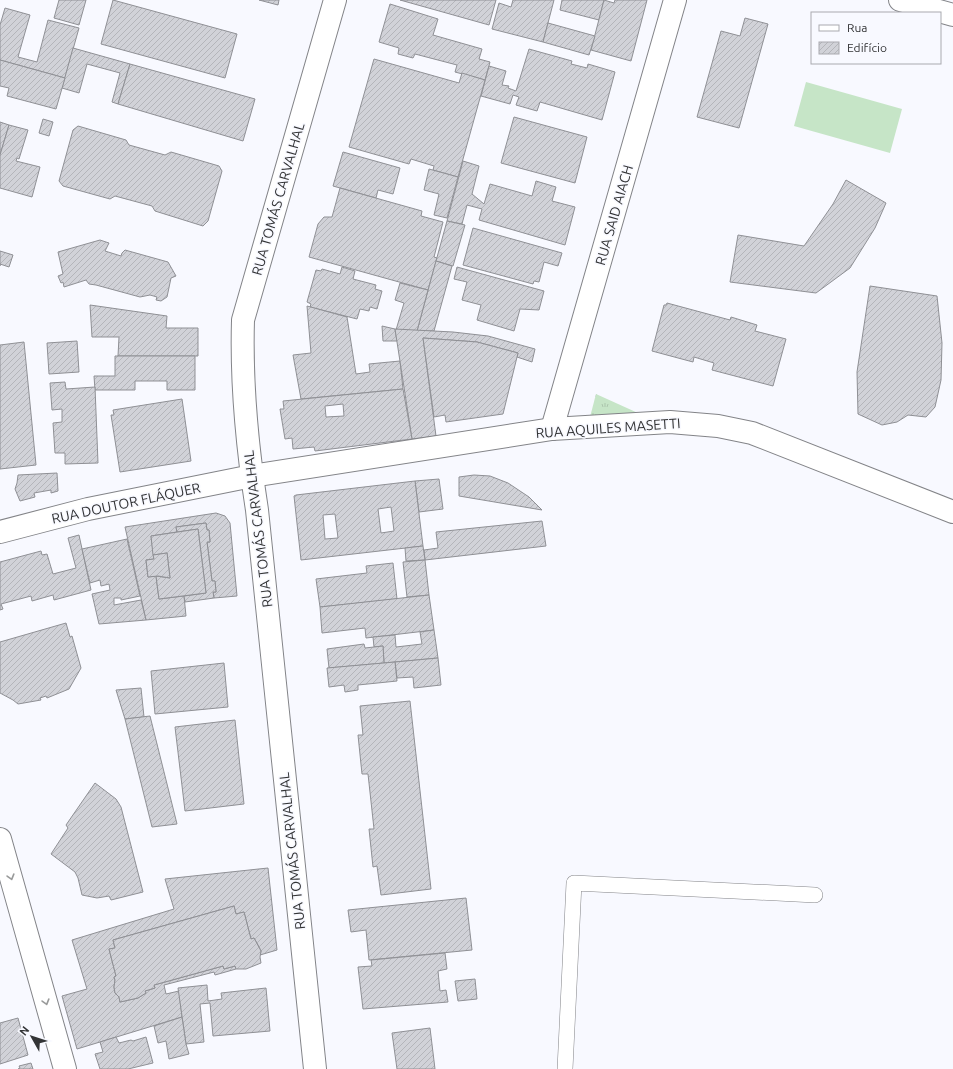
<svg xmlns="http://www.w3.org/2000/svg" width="953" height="1069" font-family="Ubuntu,sans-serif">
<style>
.park{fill:url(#park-tufts)}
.pitch{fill:#c6e5c7}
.building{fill:url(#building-hatch);stroke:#8f9095;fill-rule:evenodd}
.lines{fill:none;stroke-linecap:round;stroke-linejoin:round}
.lane-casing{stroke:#838488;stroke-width:16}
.street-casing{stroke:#838488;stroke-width:24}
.lane{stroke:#fff;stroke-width:15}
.street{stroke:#fff;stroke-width:22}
.oneway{stroke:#999a9a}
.labels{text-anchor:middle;stroke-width:3;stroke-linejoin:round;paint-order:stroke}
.street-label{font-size:14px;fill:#333436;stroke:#f8f9ff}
</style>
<defs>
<pattern id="park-tufts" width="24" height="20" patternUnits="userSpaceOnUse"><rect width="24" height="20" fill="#c6e5c7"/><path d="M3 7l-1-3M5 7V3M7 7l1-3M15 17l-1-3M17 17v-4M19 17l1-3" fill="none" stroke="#abc5ac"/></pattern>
<pattern id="building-hatch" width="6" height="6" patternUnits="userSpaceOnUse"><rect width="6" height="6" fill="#d1d2d8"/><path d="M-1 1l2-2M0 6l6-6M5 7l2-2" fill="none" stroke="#b4b5ba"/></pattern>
</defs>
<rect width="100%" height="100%" fill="#f8f9ff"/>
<path class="park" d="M596 394 638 413 589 421Z"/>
<path class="pitch" d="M806 82 902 109 890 153 794 126Z"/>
<g class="building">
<path d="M59 0H86L79 25 54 18Z"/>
<path d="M113 0 237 34 225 78 101 44Z"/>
<path d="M259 0H279L278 5Z"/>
<path d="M400 0H496L489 25Z"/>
<path d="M513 0H554L543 42 492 29 499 3 511 7Z"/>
<path d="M562 0H604L599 20 560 10Z"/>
<path d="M604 0 614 3 615 0H647L631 61 591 50Z"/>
<path d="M390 4 438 19 433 35 482 49 479 59 490 62 485 80 455 72 457 65 415 54 413 58 398 54 399 48 379 42Z"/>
<path d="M5 8 30 15 18 57 37 62 48 20 79 28 65 78 0 60V25Z"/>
<path d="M745 18 768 24 739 128 697 117 721 31 740 36Z"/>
<path d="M548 23 595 36 589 55 543 42Z"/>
<path d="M73 48 130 64 118 104 112 102 120 73 87 64 79 93 62 88Z"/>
<path d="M529 49 572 61 571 64 587 68 588 64 615 72 602 120 540 102 537 111 516 105 519 97 513 95 510 104 481 96 489 66 506 71 502 85 509 86 508 88 516 91Z"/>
<path d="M374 59 459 83 462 73 485 80 458 177 433 170 434 166 411 159 409 164 349 147Z"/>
<path d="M0 60 65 78 56 109 7 96 9 88 0 86Z"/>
<path d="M130 64 255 99 243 141 118 104Z"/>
<path d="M514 117 587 137 575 183 501 163Z"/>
<path d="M43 119 53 122 49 136 39 133Z"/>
<path d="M0 122 9 125 0 155Z"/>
<path d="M9 125 28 130 19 159 17 158 16 161 40 167 32 197 0 188V155Z"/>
<path d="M78 126 126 140 129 145 165 155 171 152 219 166 222 171 208 221 203 226 155 211 152 206 115 196 110 199 63 186 59 181 73 130Z"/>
<path d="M343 152 400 168 393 194 378 190 376 198 333 186Z"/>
<path d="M463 161 479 166 472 194 484 204 490 184 532 196 536 181 556 187 552 201 575 207 565 245 479 220 482 209 467 205 462 224 447 221Z"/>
<path d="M429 169 458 177 447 218 434 215 439 194 424 190Z"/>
<path d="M846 180 886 203 875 228 850 268 816 293 730 282 738 235 804 246 833 204Z"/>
<path d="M340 188 422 211 421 216 443 222 434 257 437 258 428 290 309 257 318 224 324 217H332Z"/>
<path d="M447 221 465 225 453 266 436 261Z"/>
<path d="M473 228 562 253 558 266 544 262 539 282 534 281 533 284 463 265Z"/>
<path d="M100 240 109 243 105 251 121 256 122 253 125 250 168 262 176 276 171 278 167 297 161 301 156 300 157 297 150 295 140 297 96 285 89 284 86 280 64 287 63 282 61 283 58 276 63 274 58 252Z"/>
<path d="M0 251 13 255 9 267 0 264V266Z"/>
<path d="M436 261 452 266 434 331H417Z"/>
<path d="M342 267 355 271 353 279 376 285 375 289 382 291 377 309 370 307 369 311 360 309 357 319 310 307 311 304 307 302 316 270 321 271 322 269 340 274Z"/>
<path d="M457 267 544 291 539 310 520 309 514 331 477 320 481 305 462 300 467 282 454 279Z"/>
<path d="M400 283 428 290 417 331 396 330 404 303 395 300Z"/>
<path d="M870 286 937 296 942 343 941 380 935 407 926 417 908 415 897 422 882 425 858 414 857 372Z"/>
<path d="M667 303 730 320 731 317 757 325 755 331 786 339 773 386 712 370 714 363 694 357 693 362 652 351 664 305H666Z"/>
<path d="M90 305 167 316 166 328H198V356H118L119 337H92Z"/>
<path d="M307 306 347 317 356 374 370 372 369 364 400 361 403 389 301 399 293 355 311 353Z"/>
<path d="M382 326 395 329 397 341H383Z"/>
<path d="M395 329 453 332 488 336 535 349 532 362 517 357 518 353 477 342 423 338 436 436 412 439Z"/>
<path d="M423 338 477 342 518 353 503 414 446 422 445 415 434 417Z"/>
<path d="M77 341 79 372 49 374 47 343Z"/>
<path d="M24 342 36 465 0 469V345Z"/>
<path d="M115 356H195V390H167V381H135V390H95L94 376H115Z"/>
<path d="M65 382 66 389 95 387 98 463 65 464V453H55L53 423 62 422V409L52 410 50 383Z"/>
<path d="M403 389 412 439 315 451 314 447 293 449 292 438 285 439 280 409H284L283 401ZM343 404 344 416 326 417 325 406Z"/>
<path d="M182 399 191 461 120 472 111 415H114L113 410Z"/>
<path d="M57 473 58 491 51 493V490L34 493 35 497 20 501 15 489 17 483 18 475Z"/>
<path d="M474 475 490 476 508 483 529 497 542 510 459 496V477Z"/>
<path d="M439 479 443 509 419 512 415 481Z"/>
<path d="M415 481 423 546 301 560 294 496 296 495ZM391 507 394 531 381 533 378 509ZM335 514 338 538 325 539 323 515Z"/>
<path d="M216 513 225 516 230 523 237 596 214 598 213 592H216L215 581H212L207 542H210L209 530H207L206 523 176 527 177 532 151 536 154 559 146 560 148 577 156 576 159 599 184 596 186 616 146 620 125 527Z"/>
<path d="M542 521 546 546 425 560 424 550 438 548 436 532Z"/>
<path d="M206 523 207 530H209L210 542H207L212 581H215L216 592H213L214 598 185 602 184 596 206 593 198 529 177 532 176 527Z"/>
<path d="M198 529 206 593 159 599 156 576 170 578 167 553 153 555 151 536Z"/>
<path d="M79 535 91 590 54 600 53 595 32 601 31 596 1 604 3 609 0 610V562L41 551 42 555 47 554 53 574 76 568 68 538Z"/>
<path d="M127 539 140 596 121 600V598H114V605L141 600 146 620 99 624 92 594 110 590 109 584 101 586 100 580 90 583 82 549Z"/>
<path d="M423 546 425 560 406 561 405 548Z"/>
<path d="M167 553 170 578 158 576 148 577 146 560 154 559 153 555Z"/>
<path d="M425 560 429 595 407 597 403 562Z"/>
<path d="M393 563 397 599 320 607 316 579 367 573 366 566Z"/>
<path d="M429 595 434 630 366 638 365 628 322 633 320 607Z"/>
<path d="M66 623 70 637 72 636 81 668 69 689 47 698 46 696 40 698 41 700 18 704 13 700 0 693V642Z"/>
<path d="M434 630 438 658 384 663 383 646 374 647 373 637 395 635 396 647 422 644 420 632Z"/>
<path d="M364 644 365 648 383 646 384 663 329 668 327 649Z"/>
<path d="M438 658 441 685 414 688 413 677 397 678 395 662Z"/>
<path d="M395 662 397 681 358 685V690L345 692 344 685 329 687 327 668Z"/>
<path d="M224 663 228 707 155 714 151 671Z"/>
<path d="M141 688 144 717 125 719 116 690Z"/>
<path d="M410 701 431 889 381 895 377 866 373 867 369 829H374L368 774H362L358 735H363L360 706Z"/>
<path d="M150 716 177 824 152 827 125 719Z"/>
<path d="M235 720 244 804 185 811 175 727Z"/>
<path d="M95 783 116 799 121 807 143 892 111 900 109 896 97 898 82 895 78 878 75 872 51 854 68 828 66 825Z"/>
<path d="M268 868 277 950 260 955 261 951 258 945 254 938 251 939 244 912 236 914 234 906 113 940 115 948 109 949 116 976 114 977 115 980 114 987 115 993 119 997 120 1002 138 998 146 993 145 991 155 988 154 985 223 966 224 969 235 966 236 969 215 975 214 972 164 985 166 994 179 991 182 1017 77 1049 62 996 87 989 72 940 174 909 165 879Z"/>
<path d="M466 898 472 950 369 960 366 930 351 932 348 910Z"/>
<path d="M234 906 236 914 244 912 251 939 254 938 261 951 260 957 261 963 246 969H236L235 966 224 969 223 966 154 985 155 988 145 991 146 993 138 998 120 1002 119 997 115 993 114 987 115 980 114 977 116 976 109 949 115 948 113 940Z"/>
<path d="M445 953 447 969 438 971 440 991 446 990 448 1002 363 1009 358 967 372 966 371 960Z"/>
<path d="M475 979 477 999 458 1001 455 981Z"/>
<path d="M207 985 208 1001 222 999 221 993 266 988 270 1031 213 1036 210 1003 200 1004 204 1042 186 1044 178 988Z"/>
<path d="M182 1017 186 1044 189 1054 169 1059 166 1041 158 1043 154 1026Z"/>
<path d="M18 1018 28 1055 0 1064V1023Z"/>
<path d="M430 1028 435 1069H397L392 1033Z"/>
<path d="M116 1037 119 1043 131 1040 133 1041 146 1037 153 1063 128 1069H100L95 1054 103 1052 100 1042Z"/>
<path d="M31 1063 33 1069H18L20 1068 19 1066Z"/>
</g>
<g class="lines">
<g class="lane-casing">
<path id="lane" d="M565 1069 574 883 815 895"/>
</g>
<g class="street-casing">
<g id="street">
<path d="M900 0 953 15"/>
<path d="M552 429 675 0"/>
<path d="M0 532 88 509 252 476 552 429 670 422 718 426 752 433 953 512"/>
<path d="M0 839 65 1069"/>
<path d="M315 1069 257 510C247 446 241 385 243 320L335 0"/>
</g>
</g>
<use href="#lane" class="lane"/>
<use href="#street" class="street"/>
</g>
<defs><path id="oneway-chevron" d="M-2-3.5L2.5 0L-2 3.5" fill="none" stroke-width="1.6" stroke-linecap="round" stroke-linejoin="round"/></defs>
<g class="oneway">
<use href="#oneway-chevron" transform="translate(11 877) rotate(74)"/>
<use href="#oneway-chevron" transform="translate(46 1002) rotate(74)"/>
</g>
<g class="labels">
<g class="street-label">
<text transform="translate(278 199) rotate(-74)" y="5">RUA TOMÁS CARVALHAL</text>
<text transform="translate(614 215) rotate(-74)" y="5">RUA SAID AIACH</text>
<text transform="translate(608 428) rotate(-4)" y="5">RUA AQUILES MASETTI</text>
<text transform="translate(126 503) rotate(-12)" y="5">RUA DOUTOR FLÁQUER</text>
<text transform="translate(258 529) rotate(-97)" y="5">RUA TOMÁS CARVALHAL</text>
<text transform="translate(292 851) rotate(-96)" y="5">RUA TOMÁS CARVALHAL</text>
</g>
</g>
<rect x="811" y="12" width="130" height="52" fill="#f8f9ff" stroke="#a9aaaf"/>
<rect x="819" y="25" width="20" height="6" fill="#ffffff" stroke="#a9aaaf"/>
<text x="847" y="32" font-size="12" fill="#333436">Rua</text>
<rect x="819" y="42" width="20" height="12" fill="url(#building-hatch)" stroke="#a9aaaf"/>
<text x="847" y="52" font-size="12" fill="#333436">Edifício</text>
<g transform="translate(32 1037) rotate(309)" stroke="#f8f9ff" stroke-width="3" paint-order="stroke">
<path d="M0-3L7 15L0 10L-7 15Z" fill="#333436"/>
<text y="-6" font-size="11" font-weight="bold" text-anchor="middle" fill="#333436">N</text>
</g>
</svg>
